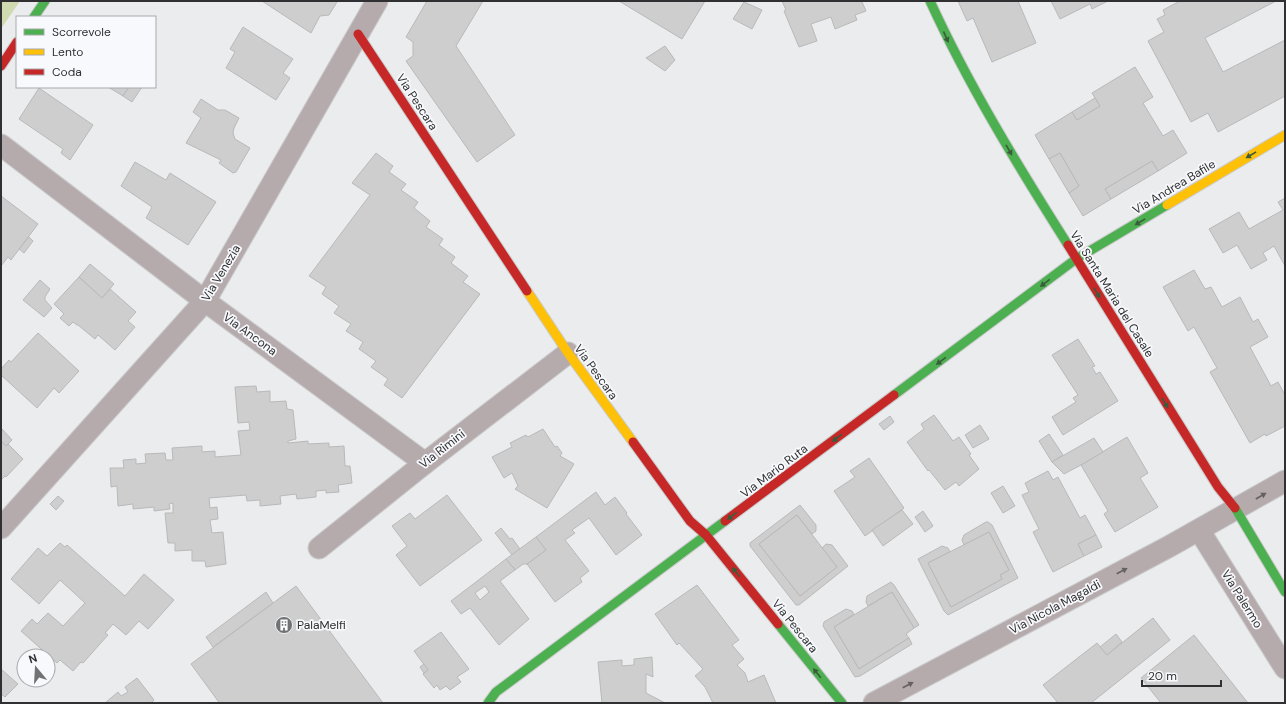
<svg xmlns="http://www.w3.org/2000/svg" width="1286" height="704" font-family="'DM Sans',sans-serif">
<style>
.green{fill:#d0dab0}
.building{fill:#cfcecf;stroke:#b9b9b9;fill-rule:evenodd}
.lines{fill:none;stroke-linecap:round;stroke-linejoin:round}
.street-casing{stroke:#cacacb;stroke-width:23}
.fast-casing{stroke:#cacacb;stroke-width:11}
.slow-casing{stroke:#cacacb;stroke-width:11}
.jam-casing{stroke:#cacacb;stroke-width:11}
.street{stroke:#b5abad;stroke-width:21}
.fast{stroke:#4caf50;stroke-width:9}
.slow{stroke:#ffc107;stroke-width:9}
.jam{stroke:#c62828;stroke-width:9}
.oneway{fill:#3a5c3c}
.oneway2{fill:#656163}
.labels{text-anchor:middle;stroke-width:3.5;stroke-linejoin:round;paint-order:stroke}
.street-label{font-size:12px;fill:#303032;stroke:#f7f9fc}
.poi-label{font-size:12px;fill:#303032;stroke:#f7f9fc;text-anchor:start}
</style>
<rect width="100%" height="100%" fill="#ebecee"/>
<path class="green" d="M1 1H20L1 29Z"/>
<g class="building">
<path d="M262 1H336L337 2 329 15 320 16 311 33Z"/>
<path d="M427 1H483L456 46 515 135 477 162 406 61 413 56V42L406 37Z"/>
<path d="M619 1H705L682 39Z"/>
<path d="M782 1H865L862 2 866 11 855 15 857 20 835 29 831 17 811 24 817 41 799 47 784 11 786 10Z"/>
<path d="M958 1H1018L1036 43 992 62 973 18 967 21Z"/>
<path d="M1051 1H1108L1092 9 1090 4 1060 19Z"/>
<path d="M1180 1H1276L1205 38 1223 72 1285 40V96L1218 132 1208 113 1191 122 1148 41 1164 32 1157 19 1165 15 1163 10Z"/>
<path d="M744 2 762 10 752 29 733 19Z"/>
<path d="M243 27 293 59 283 73 290 78 276 100 226 68 235 52 230 49Z"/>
<path d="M665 46 675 60 665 71 646 58Z"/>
<path d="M1135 67 1153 97 1143 103 1163 136 1173 130 1187 153 1158 171 1152 161 1105 189 1111 199 1083 216 1069 193 1079 186 1060 153 1049 159 1035 135 1072 112 1077 120 1100 106 1092 93Z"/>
<path d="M108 87H129L123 96Z"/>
<path d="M129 87H142L132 102 123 96Z"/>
<path d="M39 88 93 125 70 160 61 153 63 149 19 119Z"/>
<path d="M1095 98 1100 106 1077 120 1072 112Z"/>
<path d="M201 99 218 110H225L239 118 234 128 233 133 235 139 250 148 236 172 233 173 219 163 221 160 186 143 201 118 193 112Z"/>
<path d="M376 153 393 166 389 172 406 184 401 190 418 202 414 208 430 221 426 227 443 239 439 245 455 257 451 263 468 276 463 282 480 294 402 398 384 385 388 379 371 367 376 361 359 349 363 342 346 331 351 324 334 313 339 306 322 294 326 287 309 276 370 195 352 183Z"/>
<path d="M1060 153 1079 186 1069 193 1049 159Z"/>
<path d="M1152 161 1158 171 1111 199 1105 189Z"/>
<path d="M135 162 166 180 170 173 216 202 188 245 146 218 152 207 121 186Z"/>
<path d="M1 196 38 224 11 260 8 257 1 266Z"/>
<path d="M1285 198V266L1274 246 1263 253 1267 260 1251 269 1237 245 1223 253 1209 229 1239 212 1249 229 1283 210 1278 202Z"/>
<path d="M29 237 33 241 24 253 19 249Z"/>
<path d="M90 264 114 284 102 298 79 277Z"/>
<path d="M1194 270 1205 289 1211 287 1222 307 1240 297 1253 322 1258 319 1268 337 1250 347 1271 386 1278 382 1285 395V426L1266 436 1265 434 1250 443 1210 372 1217 368 1194 327 1188 331 1163 287Z"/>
<path d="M79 277 102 298 110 289 136 312 128 321 135 327 115 350 98 335 95 339 78 325H77L73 322 69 326 60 318 64 314 54 304Z"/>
<path d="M40 280 50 289 45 297V300L52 308 44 317 23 300Z"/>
<path d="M38 333 79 371 59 393 54 388 37 408 1 375V369L9 360 11 362Z"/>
<path d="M1078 339 1095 366 1092 367 1096 374 1100 372 1118 401 1063 435 1052 417 1076 402 1073 398 1078 395 1052 355Z"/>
<path d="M256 386 257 392 270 391V402L286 401 287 409 293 410 296 439 288 441V443L308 441V444L329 443V447L344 446 345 466H350L352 483 338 485 339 492 326 493V490L316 491V497L297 499 296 494 280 496 281 504 260 506V500L247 501 246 495 209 498 210 508 217 507 218 519 210 520 212 533 223 532 226 564 206 567 205 561H192V550L175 551V543H168L165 513H173V503L169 504 170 509 154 511V507L133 509V504L118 506 117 486 111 487 110 468H124L123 460 136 459V464L146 463 145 454 165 453 166 460H173L172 448 202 446V452L215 451V457L241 455 238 431 250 430 249 422 238 423 235 387Z"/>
<path d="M934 415 953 441 959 437 971 454 969 455 979 469 959 486 956 482 945 490 929 470 928 471 907 442 924 429 921 424Z"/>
<path d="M890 416 894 422 884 430 879 424Z"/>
<path d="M980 425 989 439 973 448 965 435Z"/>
<path d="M2 429 12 440 6 446 1 441Z"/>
<path d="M543 429 555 447 557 446 562 453 560 456 574 464 547 508 515 489 518 486 512 473 504 478 492 457 512 447 510 443 526 435 528 437Z"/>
<path d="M1049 434 1063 455 1052 462 1039 441Z"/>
<path d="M1127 437 1148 473 1140 478 1158 507 1115 532 1104 514 1108 511 1081 465Z"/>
<path d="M1094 438 1103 452 1081 465 1064 474 1052 462Z"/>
<path d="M1 441 6 446 8 444 23 459 6 477 5 476 1 480Z"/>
<path d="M869 458 904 508 865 536 834 491 855 477 850 471Z"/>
<path d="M1048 471 1053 480 1058 477 1080 518 1085 515 1096 535 1078 544 1084 556 1053 572 1033 532 1039 529 1022 495 1029 492 1025 483Z"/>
<path d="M1003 486 1015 506 1003 513 991 493Z"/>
<path d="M596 492 605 505 615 497 627 513 626 514 642 535 616 555 589 518 572 530 575 533 565 540 589 571 580 578 582 582 555 602 527 564 546 550 536 537Z"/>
<path d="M447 495 482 540 420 586 396 555 407 546 392 526 410 513 415 519Z"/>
<path d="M58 496 64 501 56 510 50 504Z"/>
<path d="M800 505 816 525V531L812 534 797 515 759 544 800 596 837 567 822 548 826 544 832 545 848 566 799 605H796L750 546V543Z"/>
<path d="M902 510 913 524 883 546 872 530Z"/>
<path d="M923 511 933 526 925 532 915 517Z"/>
<path d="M797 515 837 567 800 596 759 544Z"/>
<path d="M986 522H988L992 525 1018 578 948 615 944 611 918 559 942 546 948 548 950 552 928 563 951 607 1002 579 1000 575 1009 570 989 532 964 545 962 540 964 535Z"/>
<path d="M501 528 510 539 512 538 520 549 512 555 495 533Z"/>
<path d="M989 532 1009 570 1000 575 1002 579 951 607 928 563Z"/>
<path d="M1096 535 1102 547 1084 556 1078 544Z"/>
<path d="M536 537 546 550 527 564H523L515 570 506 559Z"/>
<path d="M60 543 65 547 67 545 125 596 144 574 174 600 148 629 139 621 126 635 113 624 105 633 108 635 83 663 81 662 73 671 60 660 57 663 21 631 32 619 37 624 48 613 63 626 85 603 60 580 39 604 11 579 38 548 47 556Z"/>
<path d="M506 559 515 570 500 581 529 619 499 645 470 608 461 614 451 601ZM485 586 489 592 480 600 475 593Z"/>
<path d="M891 582 894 585 919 625 914 628 892 592 868 606 866 602 867 596Z"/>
<path d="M697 585 739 640 732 645 744 659 737 665 745 673 748 682 764 675 776 703H713L705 687 695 676 703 669 679 643 677 645 655 614Z"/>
<path d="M296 586 383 703H220L218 701 191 664Z"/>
<path d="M266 592 273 603 213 647 206 637Z"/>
<path d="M892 592 914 628 906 634 909 638 859 669 834 627Z"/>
<path d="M846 609 852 611 854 614 834 627 859 669 909 638 912 644 860 676 855 677 823 626 824 622Z"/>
<path d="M1153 618 1170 640 1091 703H1058L1043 685 1097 643 1107 655Z"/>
<path d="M441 632 469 669 457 677 461 682 450 690 446 686 440 690 437 685 434 688 423 674 428 670 414 651Z"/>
<path d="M1116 634 1122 642 1107 655 1100 647Z"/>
<path d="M1194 635 1248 703H1161L1141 678Z"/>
<path d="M652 657 653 677 646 674V693L665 703H602L598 662 622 660V666L634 665V659Z"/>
<path d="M424 664 428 670 424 673 420 667Z"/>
<path d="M1 669 18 684 5 697 1 694Z"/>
<path d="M137 678 154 700 151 703H105L118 692 121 696 128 692 125 687Z"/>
</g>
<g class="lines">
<g class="street-casing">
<g id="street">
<path d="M1 145 205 301 425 463"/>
<path d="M1 528 205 301 377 1"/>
<path d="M1199 530 1285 668"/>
<path d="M319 548 425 463 568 353"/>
<path d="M874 703 1170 546 1285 481"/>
</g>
</g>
<g class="fast-casing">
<g id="fast">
<path d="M930 1C969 86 1018 166 1068 245"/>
<path d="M34 17 45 1"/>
<path d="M894 395 1076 259 1167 205"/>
<path d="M1235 508 1285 592"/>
<path d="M778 624 842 703"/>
<path d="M488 703 496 692 725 521"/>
</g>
</g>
<g class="slow-casing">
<g id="slow">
<path d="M1167 205 1285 135"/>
<path d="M527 291 568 353 633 442"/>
</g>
</g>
<g class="jam-casing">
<g id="jam">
<path d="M358 34 527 291"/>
<path d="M1 66 17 42"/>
<path d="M1068 245 1218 487 1235 508"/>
<path d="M633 442 690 521 706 535 778 624"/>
<path d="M725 521 894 395"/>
</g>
</g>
<use href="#street" class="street"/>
<use href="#fast" class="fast"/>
<use href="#slow" class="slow"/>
<use href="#jam" class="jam"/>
</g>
<defs><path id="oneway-solid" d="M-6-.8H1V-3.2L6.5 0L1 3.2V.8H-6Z"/></defs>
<g class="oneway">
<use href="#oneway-solid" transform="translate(946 37) rotate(66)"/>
<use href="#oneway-solid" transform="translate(1009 150) rotate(60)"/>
<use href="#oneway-solid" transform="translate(1251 155) rotate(149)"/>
<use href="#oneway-solid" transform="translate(1140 222) rotate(149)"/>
<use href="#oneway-solid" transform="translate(1045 283) rotate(143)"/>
<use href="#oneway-solid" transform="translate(1097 293) rotate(58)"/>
<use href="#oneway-solid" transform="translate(941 361) rotate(143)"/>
<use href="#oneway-solid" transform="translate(1165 403) rotate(58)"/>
<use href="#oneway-solid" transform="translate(837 438) rotate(143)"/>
<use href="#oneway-solid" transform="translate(732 516) rotate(143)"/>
<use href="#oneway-solid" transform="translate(736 572) rotate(-129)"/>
<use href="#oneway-solid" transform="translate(817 673) rotate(-129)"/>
</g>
<g class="oneway2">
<use href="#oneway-solid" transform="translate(1261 496) rotate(-30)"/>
<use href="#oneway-solid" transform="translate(1122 571) rotate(-28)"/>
<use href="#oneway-solid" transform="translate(908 685) rotate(-28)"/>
</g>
<defs>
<g id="building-disc" transform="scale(0.9)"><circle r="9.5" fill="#717274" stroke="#f7f9fc"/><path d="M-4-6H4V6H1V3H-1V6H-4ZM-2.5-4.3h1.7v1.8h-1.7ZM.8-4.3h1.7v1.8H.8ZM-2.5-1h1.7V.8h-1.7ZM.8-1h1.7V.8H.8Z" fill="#fff"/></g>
</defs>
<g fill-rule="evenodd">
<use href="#building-disc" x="284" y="625"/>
</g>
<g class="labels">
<g class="street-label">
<text transform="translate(417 102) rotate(57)" y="4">Via Pescara</text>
<text transform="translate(1174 187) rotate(-31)" y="4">Via Andrea Bafile</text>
<text transform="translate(221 273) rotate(-59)" y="4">Via Venezia</text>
<text transform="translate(1112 294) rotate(58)" y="4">Via Santa Maria del Casale</text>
<text transform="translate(250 334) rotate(36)" y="4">Via Ancona</text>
<text transform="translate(596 372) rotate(54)" y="4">Via Pescara</text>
<text transform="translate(442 449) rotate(-38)" y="4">Via Rimini</text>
<text transform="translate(774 471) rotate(-37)" y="4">Via Mario Ruta</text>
<text transform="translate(1242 599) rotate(58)" y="4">Via Palermo</text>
<text transform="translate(1055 607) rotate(-28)" y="4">Via Nicola Magaldi</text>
<text transform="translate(795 626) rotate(51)" y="4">Via Pescara</text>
</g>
<g class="poi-label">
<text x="297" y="629">PalaMelfi</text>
</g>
</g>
<rect width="1286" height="704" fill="none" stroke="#303032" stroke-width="4"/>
<rect x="16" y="16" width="140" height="72" fill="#f7f9fc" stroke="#a7a9ab"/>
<rect x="24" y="29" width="20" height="6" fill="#4caf50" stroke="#a7a9ab"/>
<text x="52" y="36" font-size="12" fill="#303032">Scorrevole</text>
<rect x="24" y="49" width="20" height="6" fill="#ffc107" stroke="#a7a9ab"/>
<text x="52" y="56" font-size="12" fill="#303032">Lento</text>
<rect x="24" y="69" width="20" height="6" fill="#c62828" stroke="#a7a9ab"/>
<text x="52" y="76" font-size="12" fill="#303032">Coda</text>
<g transform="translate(36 668) rotate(342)"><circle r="19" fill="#f7f9fc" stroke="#a7a9ab"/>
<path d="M0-3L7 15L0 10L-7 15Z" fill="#717274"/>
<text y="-6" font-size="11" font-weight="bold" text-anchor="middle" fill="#303032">N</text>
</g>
<path d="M1142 680v6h79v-6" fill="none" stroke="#303032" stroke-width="2"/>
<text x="1148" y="680" font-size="12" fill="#303032" stroke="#f7f9fc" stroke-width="3" paint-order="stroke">20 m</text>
</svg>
